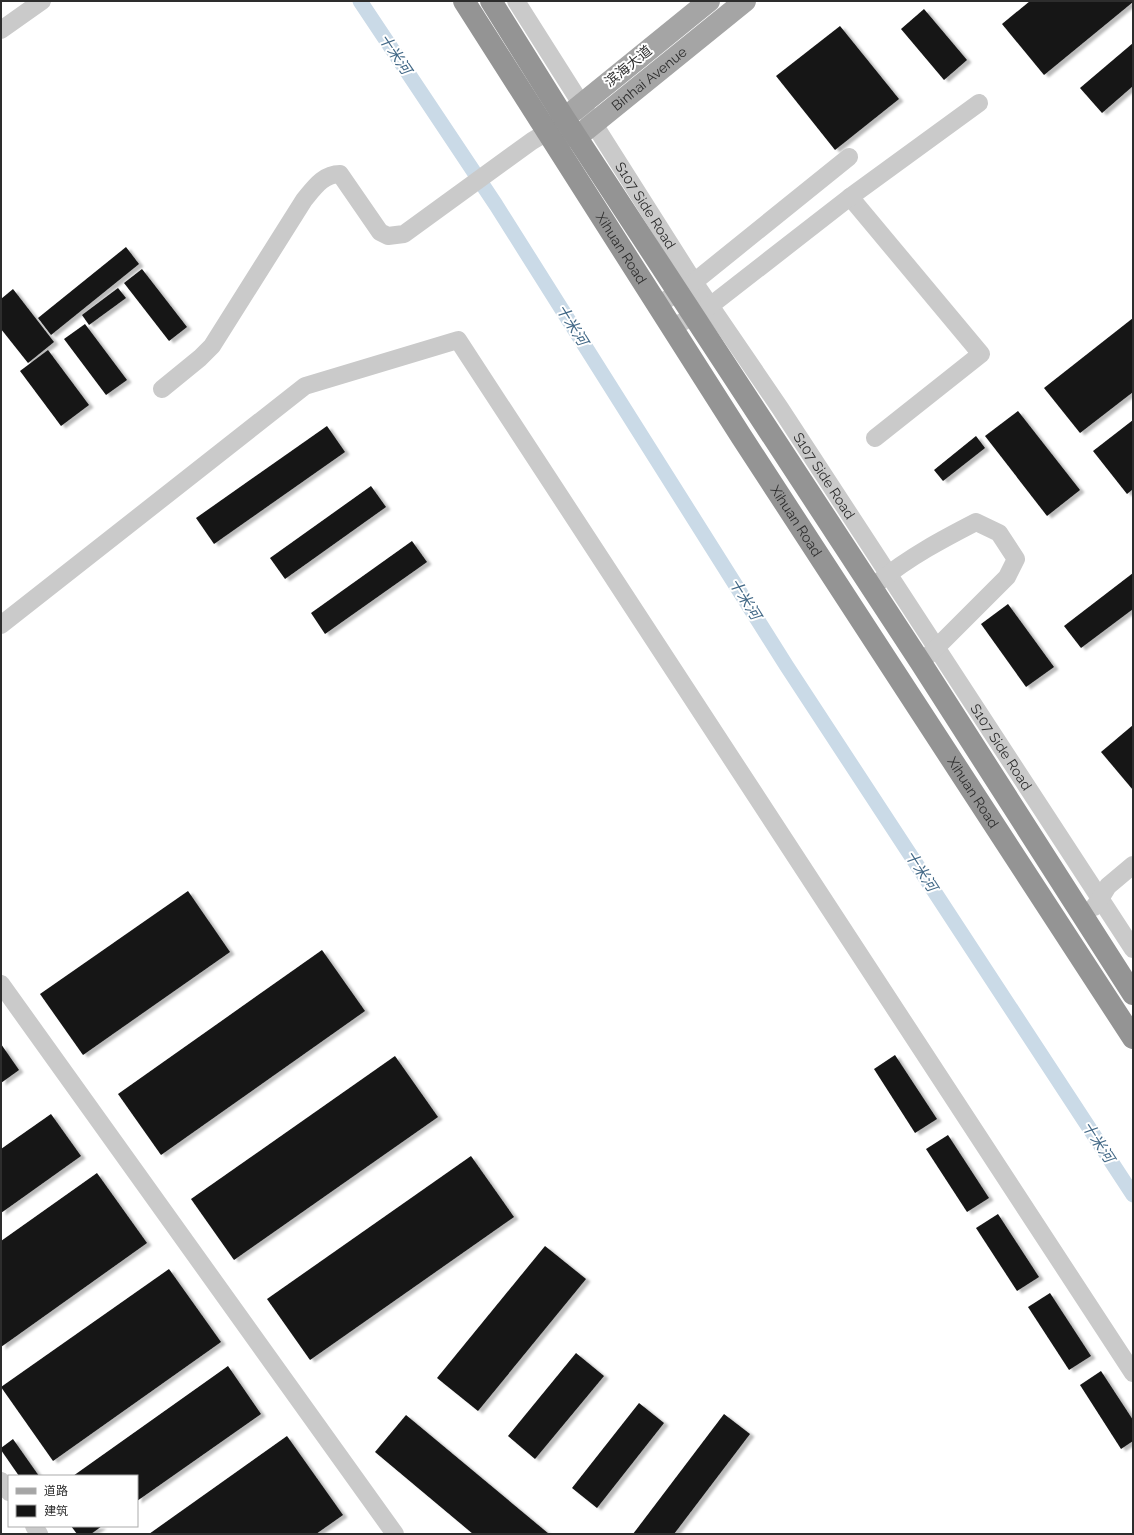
<svg xmlns="http://www.w3.org/2000/svg" width="1134" height="1535" font-family="Raleway,'Noto Sans SC',sans-serif">
<style>
.lines{fill:none;stroke-linecap:round;stroke-linejoin:round}
.canal{stroke:#cadae7;stroke-width:15}
.building{fill:#141414;filter:url(#shadow)}
.minor{stroke:#cacaca;stroke-width:18}
.major{stroke:#a5a5a5;stroke-width:22}
.highway{stroke:#949494;stroke-width:22}
.labels{text-anchor:middle;stroke-width:4;stroke-linejoin:round;paint-order:stroke}
.street-label{font-size:14px;fill:#2d2d2d;stroke:#fff}
.water-label{font-size:15px;font-style:italic;fill:#436987;stroke:#fff}
</style>
<defs>
<filter id="shadow"><feDropShadow dx="4.5" dy="2.5" stdDeviation="1" flood-color="#0004"/></filter>
</defs>
<rect width="100%" height="100%" fill="#fff"/>
<g class="lines">
<path class="canal" d="M360 1 496 205 786 665 1133 1195"/>
</g>
<g class="building">
<path d="M1030 1H1133V2L1044 75 1002 24Z"/>
<path d="M924 9 967 60 944 80 901 29Z"/>
<path d="M840 26 899 99 835 150 776 76Z"/>
<path d="M1133 43V86L1102 113 1080 88Z"/>
<path d="M126 247 139 264 51 335 38 318Z"/>
<path d="M142 269 187 327 169 341 124 283Z"/>
<path d="M118 288 126 298 89 325 82 315Z"/>
<path d="M13 289 54 342 28 363 1 329V299Z"/>
<path d="M1133 318V392L1080 433 1044 388Z"/>
<path d="M85 324 127 380 106 395 64 339Z"/>
<path d="M48 350 89 405 61 426 20 371Z"/>
<path d="M1018 411 1080 490 1047 516 985 436Z"/>
<path d="M1133 420V489L1127 494 1093 451Z"/>
<path d="M327 426 345 452 214 544 196 518Z"/>
<path d="M976 436 985 448 943 481 934 470Z"/>
<path d="M371 486 386 507 285 579 270 558Z"/>
<path d="M412 541 427 562 325 634 311 613Z"/>
<path d="M1133 573V609L1081 648 1064 626Z"/>
<path d="M1008 604 1054 667 1026 687 981 624Z"/>
<path d="M1133 725V790L1101 752Z"/>
<path d="M188 891 230 952 83 1055 40 994Z"/>
<path d="M322 950 365 1011 161 1155 118 1094Z"/>
<path d="M1 1044 19 1070 1 1083Z"/>
<path d="M895 1055 937 1119 915 1133 874 1069Z"/>
<path d="M395 1056 438 1117 234 1260 191 1199Z"/>
<path d="M51 1114 81 1156 1 1213V1149Z"/>
<path d="M948 1135 989 1198 967 1212 926 1149Z"/>
<path d="M471 1156 514 1217 310 1360 267 1299Z"/>
<path d="M97 1173 147 1243 1 1347V1241Z"/>
<path d="M998 1214 1039 1277 1017 1291 976 1228Z"/>
<path d="M545 1246 586 1279 478 1411 437 1378Z"/>
<path d="M169 1269 221 1342 53 1461 1 1387Z"/>
<path d="M1050 1293 1091 1356 1069 1370 1028 1307Z"/>
<path d="M576 1353 604 1376 535 1459 508 1436Z"/>
<path d="M228 1366 261 1414 137 1501V1476H73Z"/>
<path d="M1101 1371 1133 1420V1441L1121 1449 1080 1385Z"/>
<path d="M639 1403 664 1423 597 1508 572 1488Z"/>
<path d="M724 1414 750 1434 674 1534H633Z"/>
<path d="M406 1415 549 1534H473L375 1452Z"/>
<path d="M287 1436 343 1515 316 1534H149Z"/>
<path d="M13 1439 39 1476H19L1 1450V1448Z"/>
<path d="M71 1526H102L91 1534H77Z"/>
</g>
<g class="lines">
<g class="minor">
<path id="s1" d="M516 1 694 282 780 408 1133 949"/>
<path d="M1 30 42 1"/>
<path d="M850 197 981 354 875 438"/>
<path d="M658 305 694 282 849 157"/>
<path d="M672 328 710 306 850 197 979 103"/>
<path d="M162 389 200 358 212 346 304 200C314 188 323 174 340 174L380 232 388 236 404 234 532 141 547 132"/>
<path d="M880 581C909 557 943 539 976 522L999 533 1016 559 1007 577 929 655"/>
<path d="M1 625 305 386 458 340 1133 1373"/>
<path d="M1094 907 1100 899 1108 886 1133 865"/>
<path d="M1 984 395 1534"/>
<path d="M1 1481 9 1492"/>
<path d="M34 1526 39 1534"/>
</g>
<g class="major">
<path d="M550 130 709 1"/>
<path id="s2" d="M559 134 577 137 745 1"/>
</g>
<g class="highway">
<path id="s3" d="M464 1 741 436 1133 1038"/>
<path d="M491 1 564 118 921 663 1133 994"/>
</g>
</g>
<g class="labels">
<g class="street-label">
<text transform="translate(628 66) rotate(-39)" y="5">滨海大道</text>
<text dy="5" stroke="none"><textPath href="#s2" startOffset="111">Binhai Avenue</textPath></text>
<text dy="5" stroke="none"><textPath href="#s1" startOffset="242">S107 Side Road</textPath></text>
<text dy="5" stroke="none"><textPath href="#s3" startOffset="293">Xihuan Road</textPath></text>
<text dy="5" stroke="none"><textPath href="#s1" startOffset="566">S107 Side Road</textPath></text>
<text dy="5" stroke="none"><textPath href="#s3" startOffset="617">Xihuan Road</textPath></text>
<text dy="5" stroke="none"><textPath href="#s1" startOffset="890">S107 Side Road</textPath></text>
<text dy="5" stroke="none"><textPath href="#s3" startOffset="941">Xihuan Road</textPath></text>
</g>
<g class="water-label">
<text transform="translate(395 54) rotate(56)" y="5">十米河</text>
<text transform="translate(572 325) rotate(58)" y="5">十米河</text>
<text transform="translate(745 599) rotate(58)" y="5">十米河</text>
<text transform="translate(921 871) rotate(57)" y="5">十米河</text>
<text transform="translate(1098 1142) rotate(57)" y="5">十米河</text>
</g>
</g>
<rect width="1134" height="1535" fill="none" stroke="#2d2d2d" stroke-width="4"/>
<rect x="8" y="1475" width="130" height="52" fill="#ffffff" stroke="#ababab"/>
<rect x="16" y="1488" width="20" height="6" fill="#a5a5a5" stroke="#ababab"/>
<text x="44" y="1495" font-size="12" fill="#2d2d2d">道路</text>
<rect x="16" y="1505" width="20" height="12" fill="#141414" stroke="#ababab"/>
<text x="44" y="1515" font-size="12" fill="#2d2d2d">建筑</text>
</svg>
